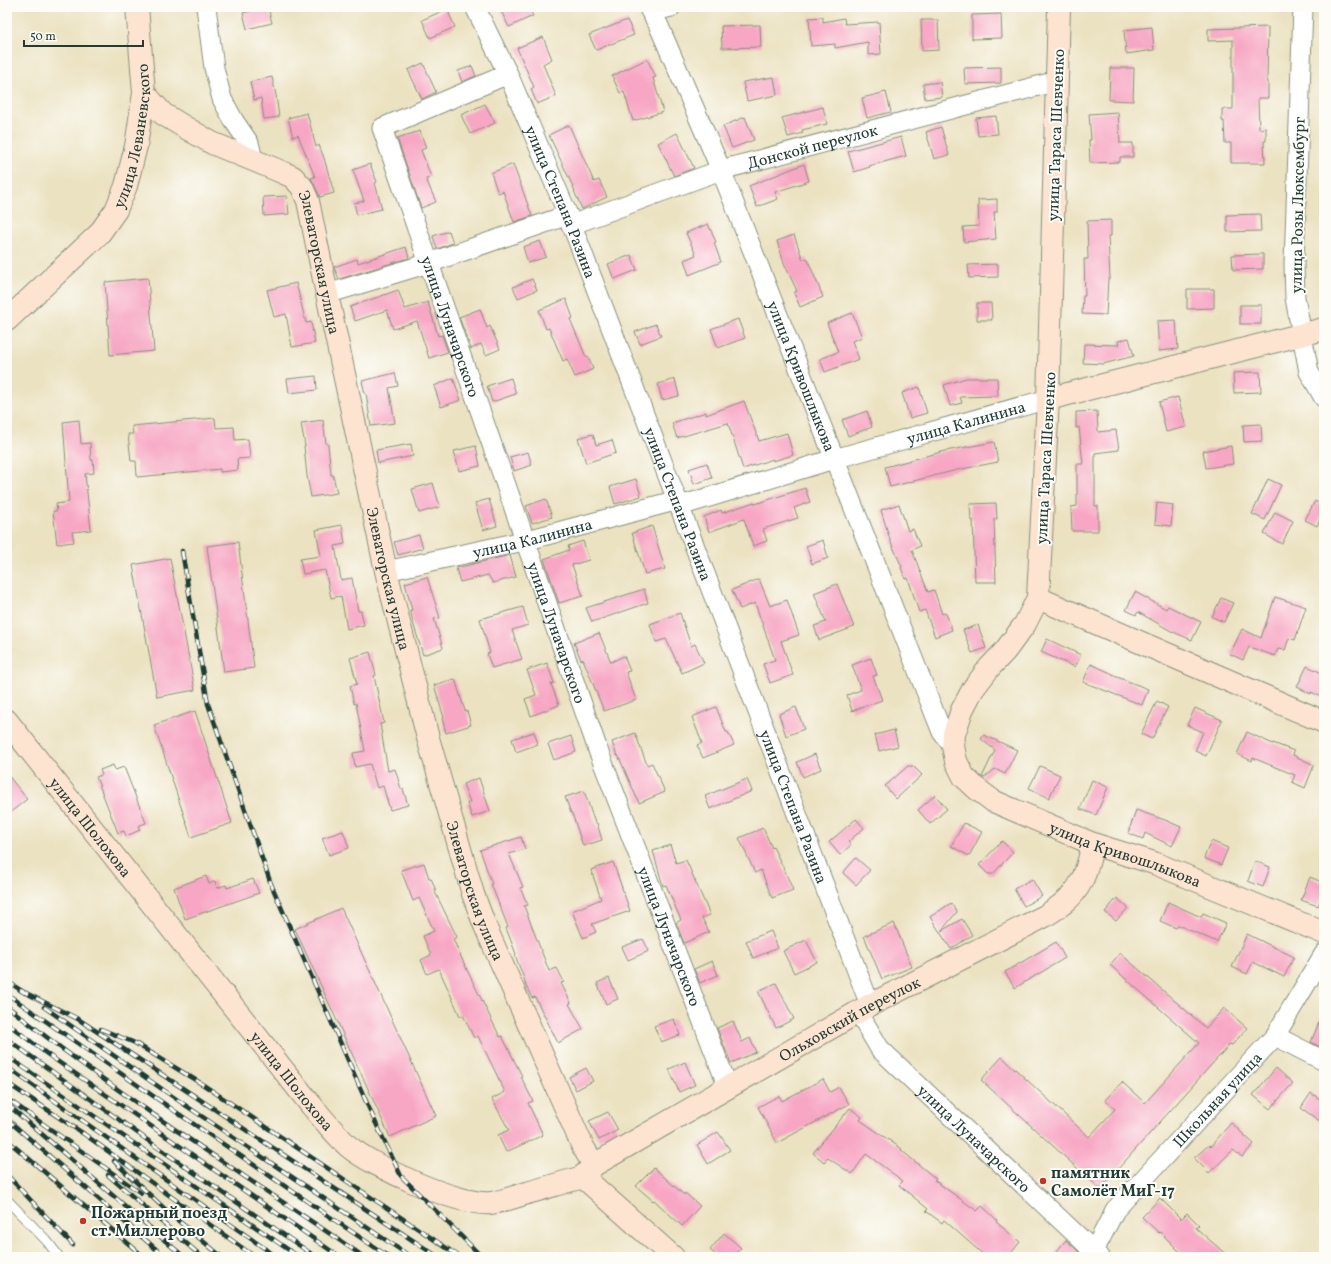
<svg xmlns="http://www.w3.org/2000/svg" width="1331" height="1264" font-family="Vollkorn,serif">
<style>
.building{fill:#f7a7c4}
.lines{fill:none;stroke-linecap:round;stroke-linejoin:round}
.lane-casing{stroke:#85907a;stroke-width:11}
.street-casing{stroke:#85907a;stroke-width:21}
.secondary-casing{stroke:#85907a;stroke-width:24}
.lane{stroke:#fff;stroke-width:9}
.street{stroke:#fff;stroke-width:19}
.secondary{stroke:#fde4d1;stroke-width:22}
.rail-casing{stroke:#1f3d34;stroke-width:4.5}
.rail{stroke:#fdfcf7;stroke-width:3;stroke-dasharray:9;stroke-linecap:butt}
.poi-dot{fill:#c8321e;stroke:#fdfcf7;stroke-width:1.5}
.labels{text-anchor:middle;stroke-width:4;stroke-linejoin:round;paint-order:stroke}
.street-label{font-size:16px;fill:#1f3d34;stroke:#fdfcf7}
.poi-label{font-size:16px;font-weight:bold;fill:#1f3d34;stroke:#fdfcf7;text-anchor:start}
</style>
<rect width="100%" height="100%" fill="#fdfcf7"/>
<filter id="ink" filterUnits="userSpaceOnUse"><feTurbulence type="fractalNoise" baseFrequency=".025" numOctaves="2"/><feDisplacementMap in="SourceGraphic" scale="8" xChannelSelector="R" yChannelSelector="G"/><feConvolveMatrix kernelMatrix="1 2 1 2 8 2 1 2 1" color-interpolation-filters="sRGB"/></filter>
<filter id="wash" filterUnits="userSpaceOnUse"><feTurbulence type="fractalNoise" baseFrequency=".012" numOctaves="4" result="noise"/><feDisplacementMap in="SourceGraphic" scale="16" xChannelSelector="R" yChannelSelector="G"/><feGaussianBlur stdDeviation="0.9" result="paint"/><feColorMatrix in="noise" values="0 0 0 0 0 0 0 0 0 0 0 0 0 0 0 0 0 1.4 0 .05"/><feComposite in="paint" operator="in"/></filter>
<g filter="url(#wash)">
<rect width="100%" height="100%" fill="#ebe2c1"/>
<g id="blocks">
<g class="building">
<path d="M268 7 272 23 247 29 243 13Z"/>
<path d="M510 7H528L533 16 509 27 501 11Z"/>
<path d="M447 9 455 27 430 38 422 20Z"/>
<path d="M1001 14 1002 38 972 39V15Z"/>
<path d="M823 17V22L844 18 845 24 879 22 881 54 868 55V42L835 48V44L811 46 809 18Z"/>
<path d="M627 20 634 35 596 50 589 35Z"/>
<path d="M921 20H938L939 50 922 51Z"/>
<path d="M760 25 761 47 722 48 721 26Z"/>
<path d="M1152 27 1154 50 1126 54 1124 30Z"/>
<path d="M1268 27 1267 81H1268V98H1258L1259 129 1266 128V141H1264L1265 163H1231V143H1225L1224 121H1222V109H1233V40L1208 41V29Z"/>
<path d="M543 37 552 59 543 64 556 96 537 104 531 89 534 87 517 48Z"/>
<path d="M647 59 656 77 653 78 663 112 633 121 624 92 620 93 612 76Z"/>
<path d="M423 63 436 92 422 99 408 70Z"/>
<path d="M472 66 476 76 462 82 458 71Z"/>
<path d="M1001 67V83L965 84 964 68Z"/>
<path d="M1110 68H1134L1133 101 1109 100Z"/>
<path d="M272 77 276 95 279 117 264 119 261 98 254 100 250 82Z"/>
<path d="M774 77 777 95 747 101 743 82Z"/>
<path d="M940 82 942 97 925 99 923 84Z"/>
<path d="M886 92 891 112 867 118 862 98Z"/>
<path d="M485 104 495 123 470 134 461 115Z"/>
<path d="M823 107 827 124 802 130 803 133 788 137 782 118Z"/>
<path d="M1118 112 1120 143H1133V157H1120V162L1090 163 1089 140H1091L1089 114Z"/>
<path d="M307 113 316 147 319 145 324 158 334 193 320 197 311 178 315 177 298 135 293 137 288 118Z"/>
<path d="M996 116 998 134 978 136 976 118Z"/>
<path d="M745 117 754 140 732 148 723 126Z"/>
<path d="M569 125 594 182 599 180 607 197 582 209 574 191H575L549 135Z"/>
<path d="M941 127 949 155 934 159 926 132Z"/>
<path d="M420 131 426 148 421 150 431 177 426 179 436 202 421 208 397 138Z"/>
<path d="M677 133 694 168 674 176 658 143Z"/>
<path d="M901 137 906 156 869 166 870 167 854 172 848 151Z"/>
<path d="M370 164 377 182 375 183 382 209 357 215 354 203 364 201 353 170Z"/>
<path d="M513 164 532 216 514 222 503 191 498 193 491 173Z"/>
<path d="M804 164 809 181 775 192 778 199 757 207 749 186Z"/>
<path d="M287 196 289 214 264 216 263 197Z"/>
<path d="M997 199V212H994L996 239 964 242 963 227 979 226 978 200Z"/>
<path d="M1260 214 1261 231 1227 232V215Z"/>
<path d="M1111 220V236H1108L1110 279H1108L1106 315 1082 314 1083 296H1085L1084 259H1088L1087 221Z"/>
<path d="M708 224 716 242 714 243 721 262 689 275 684 260 696 255 686 233Z"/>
<path d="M449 231 453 243 437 249 433 236Z"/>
<path d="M794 235 803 260 807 258 823 297 800 307 794 293 797 291 784 263 777 241Z"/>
<path d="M540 241 546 257 528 263 523 247Z"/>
<path d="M406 247 409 258 339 279 334 267 357 259 358 263Z"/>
<path d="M1263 254V269L1233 270 1232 255Z"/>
<path d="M631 255 637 270 614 279 608 264Z"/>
<path d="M998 264V277L969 278 968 265Z"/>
<path d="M148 278 154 351 110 355 105 282Z"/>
<path d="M532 279 537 290 518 298 513 287Z"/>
<path d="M296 283 306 323 311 322 315 343 292 347 286 314 274 317 267 290Z"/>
<path d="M1187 289H1214V308L1187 309Z"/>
<path d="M398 290 405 309 428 302 438 336 442 335 448 352 429 358 417 321 393 329 387 310 355 321 350 307Z"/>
<path d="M566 299 573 318 570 319 586 357 588 356 593 369 575 377 567 359 563 361 549 328 546 329 539 310Z"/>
<path d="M977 303H991L992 320H977Z"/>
<rect x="1240" y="305" width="21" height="19"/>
<path d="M480 309 487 328 490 326 500 349 486 355 481 344 471 349 459 317Z"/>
<path d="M852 313 862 337 852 341 859 359 825 372 820 359 838 352 827 323Z"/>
<path d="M738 319 745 338 718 348 711 329Z"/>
<path d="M1176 320 1178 349 1159 351 1157 321Z"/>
<path d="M656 324 661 336 640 344 635 332Z"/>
<path d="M1129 338 1134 356 1103 364 1083 363 1084 344 1119 345 1118 341Z"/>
<path d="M1260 372 1261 392 1234 393 1233 373Z"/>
<path d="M395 373 398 386 389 388 395 423 371 426 366 393 365 394 362 381Z"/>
<path d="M316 376 317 390 289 393 287 379Z"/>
<path d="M453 378 461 400 441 407 434 386Z"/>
<path d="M511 378 516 394 492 402 487 386Z"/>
<path d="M966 378H997L998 396 960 397 962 403 950 406 944 385Z"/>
<path d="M675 379 679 396 662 400 658 384Z"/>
<path d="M919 387 927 413 910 418 902 393Z"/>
<path d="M1178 397 1186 427 1166 432 1159 402Z"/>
<path d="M744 401 759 441 787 433 793 455 773 461V459L743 469 728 423 677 438 672 423 706 412V415Z"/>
<path d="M867 411 872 427 848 436 842 420Z"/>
<path d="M1097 411 1098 432 1116 430 1119 450 1095 453V506H1098V531H1072L1071 507 1077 506V464H1083L1079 427 1076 428V412Z"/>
<path d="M215 418 216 428 234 427 235 440 248 439 250 458 237 459 238 470 220 472V469L137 477 136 461H131L128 434H133L132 426Z"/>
<path d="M79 420 81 444 90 443 91 460H93L94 473 85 474 91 530 72 532 74 542 57 544 53 511H57L56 504 69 502 63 422Z"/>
<path d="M323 420 326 444H328L331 475H333L337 493 311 497 307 476 304 446H305L301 423Z"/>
<path d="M1261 424 1262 441 1244 442 1243 425Z"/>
<path d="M593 434 596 445 612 440 616 453 586 463 578 438Z"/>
<path d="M994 442 998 462 957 470 890 487 885 467 945 451Z"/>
<path d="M411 444 413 456 378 463 376 450Z"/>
<path d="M476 446 480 466 459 471 454 451Z"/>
<path d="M1231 446 1233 464 1206 468 1203 451Z"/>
<path d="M528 452 532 465 514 471 510 457Z"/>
<path d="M707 463 712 478 694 484 689 469Z"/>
<path d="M636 479 641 496 615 504 610 487Z"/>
<path d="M1268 479 1281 485 1265 520 1252 514Z"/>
<path d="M433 483 440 507 419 513 412 489Z"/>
<path d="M805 488 810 502 794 508 798 518 763 529 767 541 753 546 744 519 709 532 704 517 721 510 722 513 754 502 755 504Z"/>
<path d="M489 499 497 526 483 530 475 503Z"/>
<path d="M546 499 552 517 532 523 526 506Z"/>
<path d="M1315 501 1324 506V511L1317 526 1305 520Z"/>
<path d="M996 503 997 519H994L996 582H975L973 520H971L970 504Z"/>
<path d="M1157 503 1173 505 1171 526 1155 524Z"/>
<path d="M899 504 908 531 913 529 920 546 912 550 928 592 934 590 942 614 946 613 952 630 935 637 925 610 919 612 908 578 905 579 901 567H902L890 540 881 510Z"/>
<path d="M1275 512 1293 521 1282 544 1264 534Z"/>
<path d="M342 525 345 544 335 546 341 580 352 578 358 611H361L364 625 347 629 341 596 331 598 325 570 303 574 300 559 321 556 316 530Z"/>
<path d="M652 526 665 569 645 574 632 533Z"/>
<path d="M419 535 423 548 398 555 394 542Z"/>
<path d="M823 540 828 558 812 564 806 546Z"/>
<path d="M583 541 589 560 572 565 583 596 559 603 544 559 569 550 568 546Z"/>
<path d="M238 542 254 668 224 672 207 546Z"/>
<path d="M510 555 516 577 493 583 488 575 460 582 456 568Z"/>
<path d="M170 558 195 690 157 697 133 565Z"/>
<path d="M427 577 440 618 434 619 443 648 423 655 414 626 410 610H412L405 583Z"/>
<path d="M759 579 770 606 787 600 799 635 781 641 793 675 770 683 763 664 775 660 755 603 740 609 732 590Z"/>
<path d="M837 584 854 627 819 640 814 626 826 622 814 593Z"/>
<path d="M644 589 648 603 592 622 586 608Z"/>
<path d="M1135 592 1166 609 1168 606 1201 622 1192 640 1171 631 1138 612 1136 615 1126 610Z"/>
<path d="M1275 597 1306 607 1295 640 1289 638 1285 650 1278 649 1275 656 1249 647 1243 660 1230 654 1242 629 1261 638Z"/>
<path d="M1221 598 1233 603 1224 622 1212 617Z"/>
<path d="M523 607 528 625 512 630 522 659 492 668 487 654 490 653 480 619Z"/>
<path d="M680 613 691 646 695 644 704 663 682 673 666 639 656 642 650 624Z"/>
<path d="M978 625 986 648 972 653 963 630Z"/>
<path d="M599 633 611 662 624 656 630 671 626 672 636 700 604 711 583 659 581 660 574 643Z"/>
<path d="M1047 639 1081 655 1075 667 1041 652Z"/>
<path d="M370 652 376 675 374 676 384 723 380 724 388 771 395 769 401 789H403L408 805 390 810 383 786 377 788 370 764 355 767 353 753 365 751 356 703 354 704 350 686 357 684 350 658Z"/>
<path d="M871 658 877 675 873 676 882 700 852 711 847 695 861 690 852 665Z"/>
<path d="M547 663 554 683 551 684 559 705 531 716 525 699 536 695 527 670Z"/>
<path d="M1091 664 1113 674 1112 675 1148 689 1142 705 1083 682Z"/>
<path d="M1307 666 1324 674V698L1311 692V694L1297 687Z"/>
<path d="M455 679 465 711H467L471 725 446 733 442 718H444L434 685Z"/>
<path d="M1157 701 1168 707 1152 739 1141 734Z"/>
<path d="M716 707 726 732H728L734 745 703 758 697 745 702 743 692 717Z"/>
<path d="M796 707 804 729 786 736 779 714Z"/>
<path d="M1195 708 1222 720 1206 756 1195 751 1203 732 1187 725Z"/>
<path d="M195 711 232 823 191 837 154 725Z"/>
<path d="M894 730 898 746 879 751 875 735Z"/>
<path d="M534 732 538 744 516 752 512 739Z"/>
<path d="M1247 732 1273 744V743L1294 751 1293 755 1314 765 1305 788 1292 782 1295 775 1253 758 1252 761 1237 754Z"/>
<path d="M635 733 647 765 652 763 665 792 639 803 618 755 617 756 612 742Z"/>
<path d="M984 735 1017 750 1005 774 995 769 984 778 982 777 995 750 981 739Z"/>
<path d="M571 736 576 752 554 760 548 744Z"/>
<path d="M815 754 821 769 803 777 797 762Z"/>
<path d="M113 765 115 770 124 767 146 823 138 826 140 830 126 836 124 831 118 833 96 777 102 775 100 770Z"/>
<path d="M908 766H913L922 775 896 799 885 786Z"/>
<path d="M1040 766 1060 775 1049 798 1029 788Z"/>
<path d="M7 774 27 799 7 815Z"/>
<path d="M479 778 490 811 472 817 467 803 470 802 463 784Z"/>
<path d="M747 779 752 791 710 809 705 796Z"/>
<path d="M1092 780 1108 787 1096 815 1080 809Z"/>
<path d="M584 791 595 823H597L602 840 583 846 572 813H571L565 797Z"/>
<path d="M935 795 947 809 930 824 918 810Z"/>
<path d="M1136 810 1165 820 1181 827 1172 846 1145 833 1143 839 1128 833Z"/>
<path d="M856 819 864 828 848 842 851 845 840 855 829 842Z"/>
<path d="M964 823 982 832 969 856 951 846Z"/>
<path d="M763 828 772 848 773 847 785 871 793 890 772 898 761 870 755 873 739 838Z"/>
<path d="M343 831 349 848 329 855 322 838Z"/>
<path d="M521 837 525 849 509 854 523 887 520 888 528 905 524 906 549 971 557 968 564 982 561 983 571 1003 569 1004 583 1029 558 1043 535 997 532 998 525 984H526L515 955 516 954 506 928 508 927 491 884H492L480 850Z"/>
<path d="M1002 841 1013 852 993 874H988L979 865Z"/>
<path d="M1211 841 1228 848 1221 865 1204 858Z"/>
<path d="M670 845 676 863 686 860 710 915 702 918 709 932 684 943 676 923 681 920 666 885 663 886 653 851Z"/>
<path d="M856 858 870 870 856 885 843 873Z"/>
<path d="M1255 861 1270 867 1263 887 1248 881Z"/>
<path d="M613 862 630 911 592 924 596 932 583 938 572 911 601 899 591 870Z"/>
<path d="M424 863 429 878H431L436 891 435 892 457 937 453 939 467 970 500 1037 502 1036 522 1076 521 1077 533 1101 528 1103 543 1135 506 1152 498 1135 509 1130 492 1099 505 1092 478 1036 474 1038 463 1015 460 1016 439 969 427 974 421 960 431 955 423 936 434 931 419 898 413 901 401 870Z"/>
<path d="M206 876 209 884 215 881 217 888 226 885 227 888 253 879 259 893 185 919 174 888Z"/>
<path d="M1310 877 1324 883V891L1318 906 1301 900Z"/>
<path d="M1032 879 1042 896 1024 906 1014 889Z"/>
<path d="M1117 898 1128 908 1116 921 1105 912Z"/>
<path d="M1168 902 1201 917 1203 913 1226 923 1217 942 1178 925 1176 928 1160 921Z"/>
<path d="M951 903 957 912 941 931 962 919 972 935 951 949 930 917Z"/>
<path d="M341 908 436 1116 390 1137 295 929Z"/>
<path d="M894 923 912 967 882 979 864 936Z"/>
<path d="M771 931 778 948 753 958 746 941Z"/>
<path d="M1247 934 1294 957 1284 977 1253 962 1247 974 1232 967Z"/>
<path d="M643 939 649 951 628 960 622 947Z"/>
<path d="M806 940 817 962 794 973 783 951Z"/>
<path d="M1056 942 1065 958 1015 988 1005 972Z"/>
<path d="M1120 953 1206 1028 1224 1008 1247 1028 1232 1045 1230 1044 1100 1189 981 1080 1002 1057 1089 1137 1115 1109 1105 1100 1122 1082 1145 1103 1199 1043 1110 965Z"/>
<path d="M712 961 718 975 700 983 694 969Z"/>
<path d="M609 978 618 999 606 1004 597 983Z"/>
<path d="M776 983 794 1019 776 1028 758 991Z"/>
<path d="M1324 1010V1049L1311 1042Z"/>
<path d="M674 1019 680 1035 661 1042 654 1026Z"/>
<path d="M733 1021 742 1042 750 1038 756 1052 731 1063 717 1028Z"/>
<path d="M685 1062 695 1085 679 1092 669 1069Z"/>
<path d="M586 1068 593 1081 576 1090 569 1077Z"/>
<path d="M1276 1068 1293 1083 1270 1109 1253 1095Z"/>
<path d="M823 1079 830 1092 839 1087 849 1104 777 1143 758 1107 779 1096 782 1101Z"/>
<path d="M1311 1093 1324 1102V1124L1301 1108Z"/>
<path d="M850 1108 862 1117 860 1120 902 1149 901 1150 936 1179 934 1180 977 1211 982 1206 997 1220 996 1222 1020 1242 1008 1257H986L944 1220 942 1223 926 1211 928 1209 899 1185 903 1181 866 1154 852 1174 828 1158 824 1162 813 1153Z"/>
<path d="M608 1112 618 1130 599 1140 589 1121Z"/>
<path d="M1231 1123 1254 1144 1242 1157 1233 1150 1209 1173 1194 1158 1209 1145 1210 1147Z"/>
<path d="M718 1132 730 1150 708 1164 697 1145Z"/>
<path d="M654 1168 684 1195 685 1193 700 1206 682 1226 654 1200 653 1201 636 1186Z"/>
<path d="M1160 1198 1181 1219 1187 1213 1199 1225 1196 1228 1229 1257H1185L1160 1232 1159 1233 1142 1217Z"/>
<path d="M724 1233 741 1248 732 1257H718L710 1250Z"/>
<path d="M1066 1240 1079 1252 1077 1257H1052Z"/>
</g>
</g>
</g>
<g filter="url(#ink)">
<use href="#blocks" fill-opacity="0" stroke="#85907a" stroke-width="1"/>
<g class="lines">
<g class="lane-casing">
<path id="lane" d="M7 1200 47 1241 59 1257"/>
</g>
<g class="street-casing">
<g id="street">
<path d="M206 7 214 68 222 99 234 121 249 143 251 151 249 158"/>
<path id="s1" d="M475 7 508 74 568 215 870 1005"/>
<path id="s2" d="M648 7 658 24 721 170 936 717 942 732 953 746"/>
<path d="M1303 7 1294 264 1295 298 1309 372 1324 398"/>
<path d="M651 12 671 7"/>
<path id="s3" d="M508 74 382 128 598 750 728 1087"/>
<path id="s4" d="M571 225 721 170 1057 81"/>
<path d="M327 294 429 263 568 215"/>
<path id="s5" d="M680 506 834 459 1048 399"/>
<path id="s6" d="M386 571 524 541 678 500"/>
<path id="s7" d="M858 1012 880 1049 1100 1257"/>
<path d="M1275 1036 1324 1061"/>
<path id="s8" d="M1088 1257 1094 1251 1115 1210 1275 1036 1324 954"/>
</g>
</g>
<g class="secondary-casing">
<g id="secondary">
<path d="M1059 7 1048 399 1038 598 1324 722"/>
<path id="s9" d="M144 93 163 114 188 129 212 143 277 170 293 177 302 187 308 201 327 294 386 571 428 738 473 894 485 926 583 1147 594 1165"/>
<path id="s10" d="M7 320 99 234 116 210 126 186 136 146 144 93 137 7"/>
<path d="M1048 399 1324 329"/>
<path id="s11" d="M1038 598 1025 624 1005 651 989 668 973 689 962 710 954 734 953 746 956 761 964 777 977 789 993 801 1093 844 1154 863 1324 933"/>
<path id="s12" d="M7 721 311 1105C323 1119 335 1134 348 1146 373 1167 459 1206 491 1203 503 1201 515 1197 527 1193 545 1188 564 1182 583 1177"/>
<path id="s13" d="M583 1176 594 1165 870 1005 1045 916C1059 907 1073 898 1081 882 1087 872 1090 855 1093 844"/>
<path d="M583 1177 673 1257"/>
</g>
</g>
<use href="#lane" class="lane"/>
<use href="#street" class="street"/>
<use href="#secondary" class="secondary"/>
<g class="rail-casing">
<g id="rail">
<path d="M182 551 208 704 271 884 372 1115 401 1176 482 1257"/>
<path d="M7 981 25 993"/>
<path d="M20 990 78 1019 438 1257"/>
<path d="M7 994 179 1114 389 1257"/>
<path d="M7 1006C120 1097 244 1175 364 1257"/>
<path d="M44 1007 185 1105 411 1257"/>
<path d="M7 1023 47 1054 340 1257"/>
<path d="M101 1029 135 1043 202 1084 460 1257"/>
<path d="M7 1039 157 1147 316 1257"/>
<path d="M7 1056 299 1257"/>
<path d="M7 1067 145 1165 277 1257"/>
<path d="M7 1083 84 1134 255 1257"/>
<path d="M12 1102 141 1193"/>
<path d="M7 1104 184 1257"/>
<path d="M7 1119 165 1257"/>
<path d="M7 1140 144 1257"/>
<path d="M114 1161 169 1213 222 1257"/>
<path d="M7 1175 73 1245"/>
<path d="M108 1175 202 1257"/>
</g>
</g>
<use href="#rail" class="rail"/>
</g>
</g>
<g class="poi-dot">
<circle cx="1043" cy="1181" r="4"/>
<circle cx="83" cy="1221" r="4"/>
</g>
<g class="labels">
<g class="street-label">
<text dy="6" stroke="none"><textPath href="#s10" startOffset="232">улица Леваневского</textPath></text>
<text transform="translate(1055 135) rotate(-88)" y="6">улица Тараса Шевченко</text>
<text dy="6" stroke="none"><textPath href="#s4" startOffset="254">Донской переулок</textPath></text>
<text dy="6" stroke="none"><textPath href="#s1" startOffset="213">улица Степана Разина</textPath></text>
<text transform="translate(1297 205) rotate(-89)" y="6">улица Розы Люксембург</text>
<text dy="6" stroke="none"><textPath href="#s9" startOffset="264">Элеваторская улица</textPath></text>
<text dy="6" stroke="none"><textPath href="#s3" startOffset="347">улица Луначарского</textPath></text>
<text dy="6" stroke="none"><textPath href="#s2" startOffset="400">улица Кривошлыкова</textPath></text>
<text dy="6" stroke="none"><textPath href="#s5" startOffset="298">улица Калинина</textPath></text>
<text transform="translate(1045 458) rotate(-87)" y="6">улица Тараса Шевченко</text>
<text dy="6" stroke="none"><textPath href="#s1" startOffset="537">улица Степана Разина</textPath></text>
<text dy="6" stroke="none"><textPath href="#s6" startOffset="150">улица Калинина</textPath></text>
<text dy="6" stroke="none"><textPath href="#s9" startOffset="588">Элеваторская улица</textPath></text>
<text dy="6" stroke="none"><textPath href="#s3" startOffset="671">улица Луначарского</textPath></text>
<text dy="6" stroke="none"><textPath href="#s1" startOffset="861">улица Степана Разина</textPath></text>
<text dy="6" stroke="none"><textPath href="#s12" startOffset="135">улица Шолохова</textPath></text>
<text dy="6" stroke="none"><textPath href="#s11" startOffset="387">улица Кривошлыкова</textPath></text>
<text dy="6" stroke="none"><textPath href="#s9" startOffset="912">Элеваторская улица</textPath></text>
<text dy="6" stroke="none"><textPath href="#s3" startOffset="995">улица Луначарского</textPath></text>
<text dy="6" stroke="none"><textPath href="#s13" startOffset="310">Ольховский переулок</textPath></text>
<text dy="6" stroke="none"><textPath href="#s12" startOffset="459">улица Шолохова</textPath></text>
<text dy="6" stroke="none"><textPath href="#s8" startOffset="205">Школьная улица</textPath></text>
<text dy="6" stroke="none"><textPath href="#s7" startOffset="173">улица Луначарского</textPath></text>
</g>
<g class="poi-label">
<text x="1051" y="1178">памятник<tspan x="1051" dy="18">Самолёт МиГ-17</tspan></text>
<text x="91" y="1218">Пожарный поезд<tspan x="91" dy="18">ст. Миллерово</tspan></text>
</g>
</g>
<rect width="1331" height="1264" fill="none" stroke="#fdfcf7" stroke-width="24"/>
<path d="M24 40v6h119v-6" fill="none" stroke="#1f3d34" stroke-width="2"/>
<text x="30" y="40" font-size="12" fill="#1f3d34" stroke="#fdfcf7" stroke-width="3" paint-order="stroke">50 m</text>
</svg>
